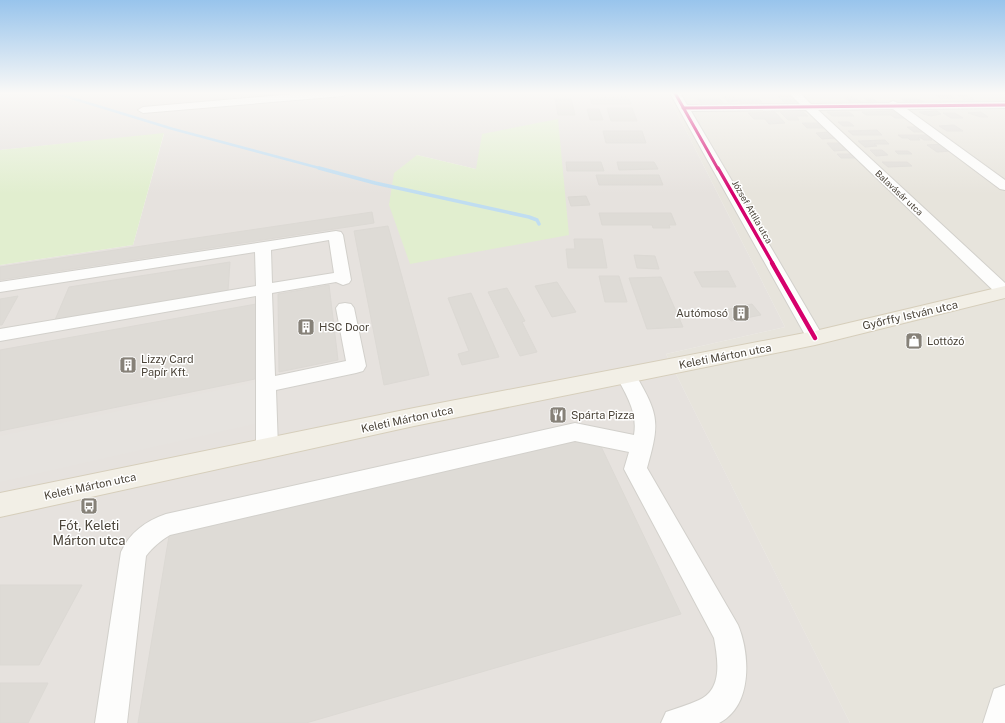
<svg xmlns="http://www.w3.org/2000/svg" width="1005" height="723" font-family="'Public Sans',sans-serif">
<style>
.residential{fill:#e7e4dc}
.industrial{fill:#e6e2de;fill-rule:evenodd}
.green{fill:#e1eecf}
.parking{fill:#e6e3df}
.lines{fill:none;stroke-linecap:round;stroke-linejoin:round}
.stream-far1{stroke:#c0ddf1;stroke-width:2.5}
.stream{stroke:#c0ddf1;stroke-width:3.5}
.building{fill:#dedbd6;stroke:#dcd9d4}
.minor-casing{stroke:#d2d0cb;stroke-width:2}
.major-casing{stroke:#d6cebb;stroke-width:2}
.minor{fill:#fdfdfc;fill-rule:evenodd}
.major{fill:#f2efe6;fill-rule:evenodd}
.cycleway-far2-casing{stroke:#fff;stroke-width:4.5}
.cycleway-far1-casing{stroke:#fff;stroke-width:5.5}
.cycleway-casing{stroke:#fff;stroke-width:7}
.cycleway-far2{stroke:#d6006c;stroke-width:3}
.cycleway-far1{stroke:#d6006c;stroke-width:3.5}
.cycleway{stroke:#d6006c;stroke-width:4.5}
.labels{text-anchor:middle;stroke-width:3;stroke-linejoin:round;paint-order:stroke}
.far-street-label{font-size:9px;fill:#4b4439;stroke:#fff}
.poi-label{font-size:11px;fill:#4b4439;stroke:#fff;text-anchor:start}
.street-label{font-size:11px;fill:#4b4439;stroke:#fff}
.near-poi-label{font-size:13px;fill:#4b4439;stroke:#fff}
</style>
<rect width="100%" height="100%" fill="#f4f2ee"/>
<path class="residential" d="M667 93H1005V723H850L666 354 785 327Z"/>
<path class="industrial" d="M0 93H667L785 327 666 354 850 723H0V265L133 245 164 134 0 150ZM417 155 476 169 389 205Z"/>
<g class="green">
<path d="M558 119 569 235 410 264 389 205 394 173 417 155 476 169 482 134Z"/>
<path d="M164 133 133 245 0 265V150Z"/>
</g>
<path class="parking" d="M266 380 267 421 0 482V436Z"/>
<g class="lines">
<path class="stream-far1" d="M55 93 173 129 323 169"/>
<path class="stream" d="M319 168 375 183 529 217 537 220 539 224"/>
</g>
<g class="building">
<path d="M936 95H950L955 98H941Z"/>
<path d="M957 95H966L974 99H964Z"/>
<path d="M778 96H792L798 102H784Z"/>
<path d="M628 97 631 104H592L590 98Z"/>
<path d="M723 97H733L738 101 728 102Z"/>
<path d="M844 97H853L865 104H853Z"/>
<path d="M555 98H571L575 115H558Z"/>
<path d="M697 98H719L723 103H701Z"/>
<path d="M737 98H758L762 102 741 103Z"/>
<path d="M864 98H872L880 104H872Z"/>
<path d="M907 98H915L927 103 909 104 902 99H908Z"/>
<path d="M607 108H632L637 121H611Z"/>
<path d="M587 109H599L603 120H590Z"/>
<path d="M898 111 907 118H895L891 115H866L862 112Z"/>
<path d="M937 111 941 114 931 116 923 114 919 112Z"/>
<path d="M775 112 785 123 769 124 765 119H754L748 113Z"/>
<path d="M780 112H803L808 116H796L799 120H788Z"/>
<path d="M827 112H849L854 116H832Z"/>
<path d="M981 112 988 117H981L968 113Z"/>
<path d="M943 113H955L963 118H951Z"/>
<path d="M838 122H849L854 126H843Z"/>
<path d="M802 123H820L826 128H807Z"/>
<path d="M954 125 963 131H947L939 126Z"/>
<path d="M907 127H918L925 132H914Z"/>
<path d="M877 130 882 135H853L848 131Z"/>
<path d="M603 131H642L646 143H606Z"/>
<path d="M829 132 836 138 822 139 816 133Z"/>
<path d="M898 135H928L933 138H929L932 140H924L921 138H918L920 140H910L908 138H902Z"/>
<path d="M885 140 889 144H874L877 146 865 147 858 141Z"/>
<path d="M827 143H839L847 150 834 151Z"/>
<path d="M942 144 952 151 937 152 927 145Z"/>
<path d="M870 150H882L888 155 876 156Z"/>
<path d="M895 151H908L912 154H898Z"/>
<path d="M837 154H851L855 158H841Z"/>
<path d="M566 162H601L604 171H567Z"/>
<path d="M617 162H654L658 169 619 170Z"/>
<path d="M882 162H907L912 166 888 167Z"/>
<path d="M596 175H659L663 185H599Z"/>
<path d="M586 196 590 205 571 206 568 197Z"/>
<path d="M372 212 374 223 0 280V267Z"/>
<path d="M599 213H671L676 225H669L670 228H653L652 225H602Z"/>
<path d="M388 226 429 375 384 385 354 231Z"/>
<path d="M574 239H602L607 268H568L566 249H575Z"/>
<path d="M634 255 655 256 659 269 637 268Z"/>
<path d="M230 262 228 291 55 320 69 287Z"/>
<path d="M728 271 736 287H702L694 272Z"/>
<path d="M599 276H619L627 302H605Z"/>
<path d="M661 277 683 327 647 329 629 278Z"/>
<path d="M557 282 576 312 552 317 535 286Z"/>
<path d="M329 285 338 360 279 372 278 294Z"/>
<path d="M507 288 525 321 522 322 537 352 520 356 488 292Z"/>
<path d="M471 293 499 357 462 365 458 354 469 351 448 298Z"/>
<path d="M18 296 2 325H0V299Z"/>
<path d="M256 304 255 379 0 431V350Z"/>
<path d="M752 304 761 315 731 321 721 311Z"/>
<path d="M596 436 681 614 306 723H138L170 530Z"/>
<path d="M0 585H82L39 665H0Z"/>
<path d="M0 683H48L28 723H0Z"/>
</g>
<g class="lines">
<g class="minor-casing">
<g id="minor">
<path d="M305 93H348L343 96 143 113 138 110 143 107Z"/>
<path d="M670 93H680L687 105 800 104 789 93H800L811 104 889 103 893 101 898 103 1005 102V108L907 109 1005 180V190L1000 189 893 109 818 110 1005 283V297L999 296 806 110 691 111 824 338 821 342 815 344 809 342Z"/>
<path d="M336 231 341 232 343 235 351 280 349 283 343 285 336 282 272 293 275 376 346 361 336 308 339 304 345 303 351 304 354 308 366 366 363 371 356 373 276 390 278 448 275 454 267 457 259 454 256 448V296L0 341V329L256 286 255 252 0 292V282ZM329 240 334 273 272 283 271 250Z"/>
<path d="M626 368 633 370C658 414 661 419 647 468L738 625C750 654 753 706 719 723H661L666 712C677 708 688 705 699 700 723 689 718 660 714 638L624 469 629 452 575 441 170 535C160 541 153 547 146 556L127 723H95L121 552C130 532 146 521 166 514L575 423 634 435C638 412 626 395 616 375L619 370Z"/>
<path d="M1005 685V723H983L994 689Z"/>
</g>
</g>
<g class="major-casing">
<path id="major" d="M1005 286V298L815 345 414 426 0 517V493L414 408 815 331Z"/>
</g>
<use href="#minor" class="minor"/>
<use href="#major" class="major"/>
<g class="cycleway-far2-casing">
<g id="cycleway-far2">
<path d="M675 93 718 169"/>
<path d="M683 108 1005 105"/>
</g>
</g>
<g class="cycleway-far1-casing">
<path id="cycleway-far1" d="M718 168 773 264"/>
</g>
<g class="cycleway-casing">
<path id="cycleway" d="M772 263 815 338"/>
</g>
<use href="#cycleway-far2" class="cycleway-far2"/>
<use href="#cycleway-far1" class="cycleway-far1"/>
<use href="#cycleway" class="cycleway"/>
</g>
<linearGradient id="sky" x2="0" y2="1"><stop stop-color="#98c4ec"/><stop offset="0.48" stop-color="#faf9f7"/><stop offset="1" stop-color="#faf9f7" stop-opacity="0"/></linearGradient>
<rect width="1005" height="194" fill="url(#sky)"/>
<defs>
<g id="building-square" transform="scale(0.9)"><rect x="-9" y="-9" width="18" height="18" rx="4" fill="#868178" stroke="#fff"/><path d="M-4-6H4V6H1V3H-1V6H-4ZM-2.5-4.3h1.7v1.8h-1.7ZM.8-4.3h1.7v1.8H.8ZM-2.5-1h1.7V.8h-1.7ZM.8-1h1.7V.8H.8Z" fill="#fff"/></g>
<g id="shop-square" transform="scale(0.9)"><rect x="-9" y="-9" width="18" height="18" rx="4" fill="#868178" stroke="#fff"/><path d="M-5-2.5h2.3a2.7 3.5 0 0 1 5.4 0H5L5.5 6h-11ZM-1.5-2.5h3a1.5 2.3 0 0 0-3 0Z" fill="#fff"/></g>
<g id="restaurant-square" transform="scale(0.9)"><rect x="-9" y="-9" width="18" height="18" rx="4" fill="#868178" stroke="#fff"/><path d="M-5-6h1v4h1v-4h1v4h1v-4h1v5L-1.5 .5V6h-2V.5L-5-1ZM5-6V6H3V1.5H1.5Q1.5-4 5-6Z" fill="#fff"/></g>
<g id="bus-square" transform="scale(0.9)"><rect x="-9" y="-9" width="18" height="18" rx="4" fill="#868178" stroke="#fff"/><path d="M-5-6H5V4H4V6H2V4H-2V6H-4V4H-5ZM-3.5-4V0h7V-4ZM-3.5 1.2v1.5H-2V1.2ZM2 1.2v1.5H3.5V1.2Z" fill="#fff"/></g>
</defs>
<g fill-rule="evenodd">
<use href="#building-square" x="741" y="313"/>
<use href="#building-square" x="306" y="327"/>
<use href="#shop-square" x="914" y="341"/>
<use href="#building-square" x="128" y="365"/>
<use href="#restaurant-square" x="558" y="415"/>
<use href="#bus-square" x="89" y="506"/>
</g>
<g class="labels">
<g class="far-street-label">
<text transform="translate(899 193) rotate(43)" y="3">Balavásár utca</text>
<text transform="translate(752 212) rotate(60)" y="3">József Attila utca</text>
</g>
<g class="poi-label">
<text x="728" y="317" text-anchor="end">Autómosó</text>
<text x="319" y="331">HSC Door</text>
<text x="927" y="345">Lottózó</text>
<text x="141" y="363">Lizzy Card<tspan x="141" dy="13">Papír Kft.</tspan></text>
<text x="571" y="419">Spárta Pizza</text>
</g>
<g class="street-label">
<text transform="translate(910 315) rotate(-13)" y="4">Győrffy István utca</text>
<text transform="translate(725 356) rotate(-11)" y="4">Keleti Márton utca</text>
<text transform="translate(407 419) rotate(-12)" y="4">Keleti Márton utca</text>
<text transform="translate(90 486) rotate(-12)" y="4">Keleti Márton utca</text>
</g>
<g class="near-poi-label">
<text x="89" y="530">Fót, Keleti<tspan x="89" dy="15">Márton utca</tspan></text>
</g>
</g>
</svg>
